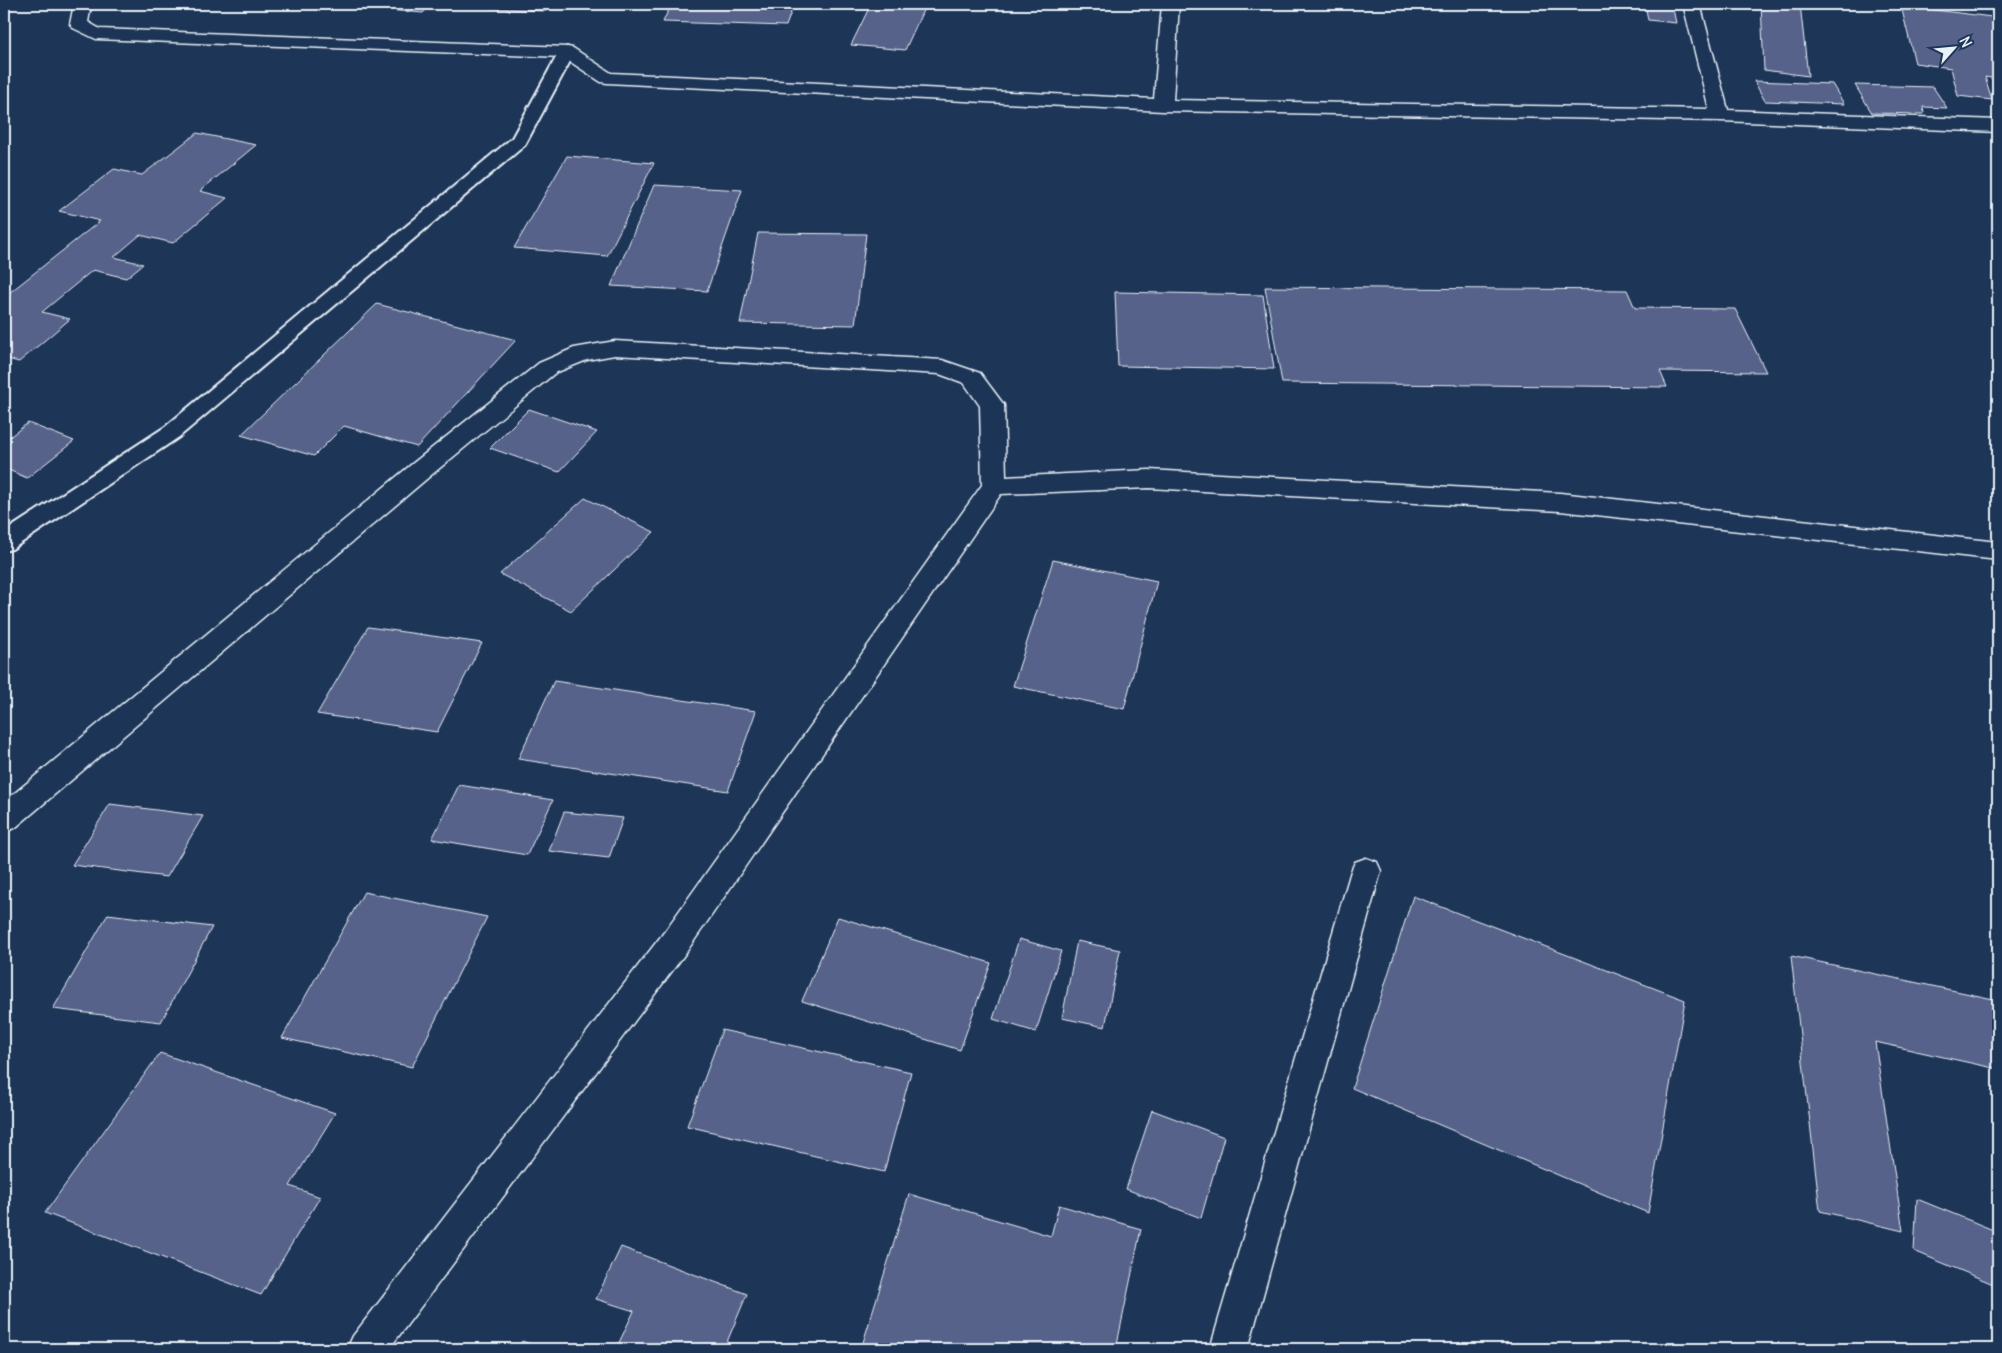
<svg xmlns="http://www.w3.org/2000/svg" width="2002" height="1353" font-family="Delius,sans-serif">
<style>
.building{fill:#57628a;stroke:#e8f1f8}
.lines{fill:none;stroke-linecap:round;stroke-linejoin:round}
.lane-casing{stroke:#e8f1f8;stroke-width:4}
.street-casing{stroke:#e8f1f8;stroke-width:3}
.lane{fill:#1d3557;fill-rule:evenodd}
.street{fill:#1d3557;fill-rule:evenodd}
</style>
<rect width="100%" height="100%" fill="#1d3557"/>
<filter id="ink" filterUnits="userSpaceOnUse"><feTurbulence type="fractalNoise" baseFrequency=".02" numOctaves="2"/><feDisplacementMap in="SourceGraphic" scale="10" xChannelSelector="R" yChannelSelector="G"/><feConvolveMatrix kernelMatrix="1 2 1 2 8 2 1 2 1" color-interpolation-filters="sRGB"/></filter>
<g filter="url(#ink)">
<g class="building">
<path d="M369 4H432L423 13 365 8Z"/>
<path d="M491 4H582H551L546 11 488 8Z"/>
<path d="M671 4H794L786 26 663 22Z"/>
<path d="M871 4H926L905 50 851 45Z"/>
<path d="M1645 4H1672L1676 23 1648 20Z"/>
<path d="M1761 4H1800L1808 76 1764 70Z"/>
<path d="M1901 6 1992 17 1998 37V79L1985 77 1992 100 1958 96 1951 68 1915 63Z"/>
<path d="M1754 81 1832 84 1844 104 1765 101Z"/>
<path d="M1855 85 1933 87 1947 108 1923 107 1924 114 1872 113Z"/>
<path d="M197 133 256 145 200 191 227 198 173 243 140 235 114 257 143 264 126 278 93 270 42 312 70 319 19 362 4 358V297L100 221 59 211 114 169 142 175Z"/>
<path d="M567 156 654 163 607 256 514 248Z"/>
<path d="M654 185 742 190 707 291 611 286Z"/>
<path d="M758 233 866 234 855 325 740 323Z"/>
<path d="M1265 287 1627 290 1635 308 1735 309 1766 372 1660 371 1667 387 1282 383Z"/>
<path d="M1115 292 1263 295 1274 369 1118 366Z"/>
<path d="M377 304 516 340 417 447 344 426 314 456 241 435Z"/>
<path d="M529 409 597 432 559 472 490 448Z"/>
<path d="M28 423 74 441 27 478 4 468V441Z"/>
<path d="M585 498 654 532 571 611 500 574Z"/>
<path d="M1053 560 1157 581 1124 709 1013 686Z"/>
<path d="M368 627 482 643 437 732 317 714Z"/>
<path d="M554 681 756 711 728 791 518 759Z"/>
<path d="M459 785 553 800 527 855 432 839Z"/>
<path d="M110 804 203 816 167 877 72 865Z"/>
<path d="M564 812 623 818 609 858 549 851Z"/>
<path d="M364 892 487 917 412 1067 282 1038Z"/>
<path d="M1413 896 1685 1000 1648 1213 1352 1088Z"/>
<path d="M108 914 212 927 161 1022 53 1009Z"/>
<path d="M838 917 991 963 960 1050 802 1001Z"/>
<path d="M1019 939 1061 951 1036 1032 993 1019Z"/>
<path d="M1077 941 1120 950 1105 1027 1062 1018Z"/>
<path d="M1791 956 1998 1000V1069L1875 1042 1903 1231 1820 1211Z"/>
<path d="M722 1030 911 1072 884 1172 687 1126Z"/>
<path d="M160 1053 335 1113 290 1186 320 1197 261 1295 45 1213Z"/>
<path d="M1152 1110 1224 1137 1201 1218 1126 1189Z"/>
<path d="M909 1194 1051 1236 1059 1205 1141 1229 1116 1349H861Z"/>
<path d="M1917 1199 1998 1232V1286L1914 1251Z"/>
<path d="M621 1247 747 1294 724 1349H616L634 1311 596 1299Z"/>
<path d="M522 1341 544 1349H518Z"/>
</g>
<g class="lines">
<g class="lane-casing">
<path id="lane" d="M567 47 572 49 575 52 525 145 179 437 12 549 4 551V532L165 427 512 138 559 52 562 49Z"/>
</g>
<g class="street-casing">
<g id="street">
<path d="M78 4H96L90 11 88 22 100 29 567 47 573 48 611 73 1154 99 1162 4H1179L1173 100 1709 109 1683 4H1700L1728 110 1998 120V132L1720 121 1163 111 607 83 601 82 563 57 96 39 73 28 70 24 73 9Z"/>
<path d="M615 341 942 360 980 373 1004 405 1006 477 1149 470 1560 493 1998 542V560L1560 511 1149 488 1001 494 687 951 389 1349H347L353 1336 665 931 982 485 980 406 964 383 939 374 615 355 587 360 555 373 430 476 15 828 4 832V802L412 464 539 363 574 348Z"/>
<path d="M1366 858 1377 862 1381 871 1248 1349H1210L1351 871 1355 862Z"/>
</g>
</g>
<use href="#lane" class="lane"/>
<use href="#street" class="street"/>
</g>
</g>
<rect width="2002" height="1353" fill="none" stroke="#1d3557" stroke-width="20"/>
<rect x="10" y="10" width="1982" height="1333" fill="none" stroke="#e8f1f8" stroke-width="2" filter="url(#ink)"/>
<g transform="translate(1954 48) rotate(63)" stroke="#1d3557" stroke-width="4" paint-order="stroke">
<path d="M0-4L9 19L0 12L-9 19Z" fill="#e8f1f8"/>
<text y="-8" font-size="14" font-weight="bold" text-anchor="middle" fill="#e8f1f8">N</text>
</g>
</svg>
